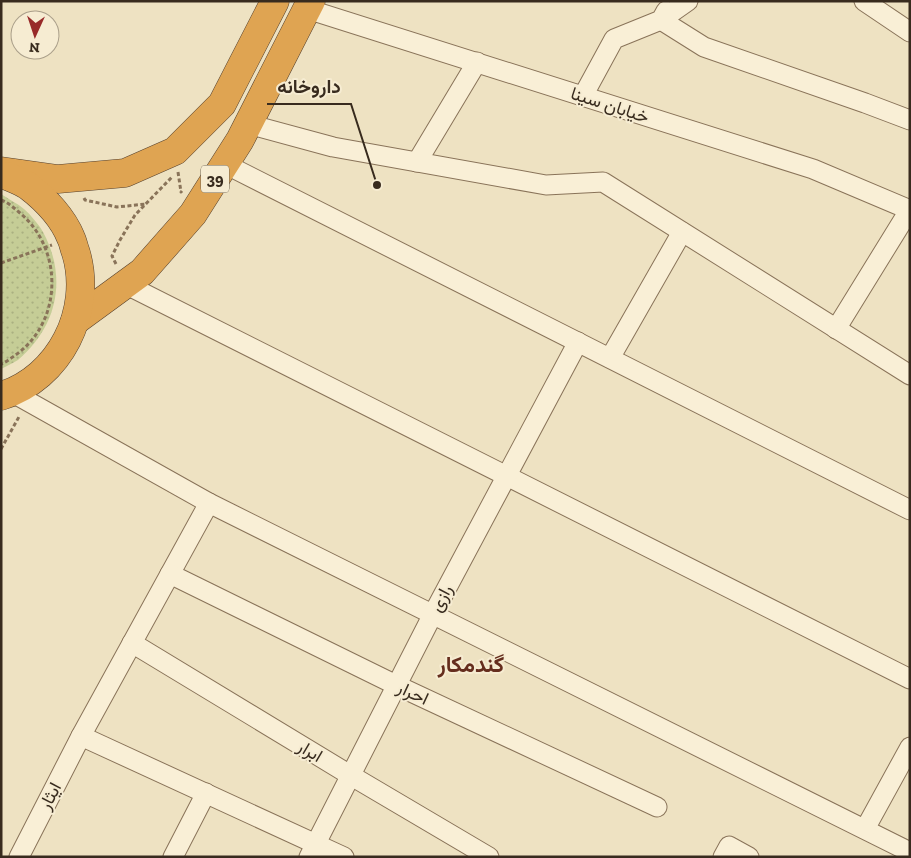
<svg xmlns="http://www.w3.org/2000/svg" width="911" height="858" font-family="'Zilla Slab',Vazirmatn,serif">
<style>
.park{fill:url(#park-dots)}
.lines{fill:none;stroke-linecap:round;stroke-linejoin:round}
.street-casing{stroke:#897359;stroke-width:21}
.highway-casing{stroke:#56412e;stroke-width:29}
.path{stroke:#897359;stroke-width:3;stroke-dasharray:4 2.5;stroke-linecap:butt}
.street{stroke:#f9efd6;stroke-width:19}
.highway{stroke:#dfa452;stroke-width:28}
.labels{text-anchor:middle;stroke-width:4;stroke-linejoin:round;paint-order:stroke}
.shield{fill:#f6ecd2;stroke:#716554;stroke-width:1}
.shield-label{font-size:16px;font-weight:bold;fill:#382b1e}
.street-label{font-size:18px;fill:#382b1e;stroke:#f6ecd2}
.district-label{font-size:22px;font-weight:bold;fill:#652d1d;stroke:#f6ecd2}
.leader{fill:none;stroke:#382b1e;stroke-width:2}
.callout-dot{fill:#382b1e;stroke:#f6ecd2;stroke-width:2}
.callout-label{font-size:19px;text-anchor:middle;font-weight:bold;fill:#382b1e;stroke:#f6ecd2;stroke-width:4;stroke-linejoin:round;paint-order:stroke}
</style>
<defs>
<pattern id="park-dots" width="8" height="8" patternUnits="userSpaceOnUse" patternTransform="scale(1.25)"><rect width="8" height="8" fill="#c5cd96"/><path d="M2 2h.1M6 6h.1" fill="none" stroke="#aab081" stroke-width="1.8" stroke-linecap="round"/></pattern>
</defs>
<rect width="100%" height="100%" fill="#eee2c2"/>
<path class="park" d="M1 194C8 199 17 203 24 209 30 214 40 226 43 232 68 278 57 327 18 360 13 363 7 366 1 369Z"/>
<g class="lines">
<g class="street-casing">
<g id="street">
<path d="M688 1 661 20 704 47 865 103 910 120"/>
<path d="M864 1 910 32"/>
<path d="M307 9 813 169 910 210"/>
<path d="M583 96 614 39 661 20 666 11"/>
<path d="M248 124 333 147 546 185 603 182 910 375"/>
<path d="M417 162 477 62"/>
<path d="M225 164 910 510"/>
<path d="M125 284 910 679"/>
<path d="M836 329 910 209"/>
<path d="M610 358 682 232"/>
<path d="M13 393 209 503 81 736 344 857"/>
<path d="M209 503 910 852"/>
<path d="M170 574 396 685 657 807"/>
<path d="M132 643 350 775 489 857"/>
<path d="M865 829 910 747"/>
<path d="M19 857 81 736"/>
<path d="M173 857 206 793"/>
<path d="M309 857 433 614 578 342"/>
<path d="M723 857 729 846 749 857"/>
</g>
</g>
<g class="highway-casing">
<g id="highway">
<path d="M1 171 58 179 125 173 175 151 222 104 275 1"/>
<path d="M75 321 142 272 193 214 240 140 311 1"/>
<path d="M1 396C60 378 93 311 76 253 74 248 73 242 71 238 63 218 45 199 28 186 22 182 14 179 7 176"/>
</g>
</g>
<g class="path">
<path d="M178 172 181 192 182 191"/>
<path d="M84 198 85 200 117 207 146 204"/>
<path d="M1 200C9 203 14 208 20 213 63 249 63 320 17 354 12 357 7 362 1 364"/>
<path d="M1 263 52 245"/>
<path d="M116 264 112 256 120 240 135 215 172 177"/>
<path d="M1 449 20 415"/>
</g>
<use href="#street" class="street"/>
<use href="#highway" class="highway"/>
</g>
<g class="labels">
<rect class="shield" x="201" y="165.5" width="28" height="27" rx="4"/>
<g class="shield-label">
<text x="215" y="185">39</text>
</g>
<g class="street-label">
<text transform="translate(610 105) rotate(18)" y="6">خیابان سینا</text>
<text transform="translate(441 598) rotate(-62)" y="6">رازی</text>
<text transform="translate(413 693) rotate(25)" y="6">احرار</text>
<text transform="translate(310 751) rotate(31)" y="6">ابرار</text>
<text transform="translate(50 796) rotate(-62)" y="6">ایثار</text>
</g>
<g class="district-label">
<text x="471" y="672">گندمکار</text>
</g>
</g>
<path class="leader" d="M377 185L351 104H267"/>
<circle class="callout-dot" cx="377" cy="185" r="5"/>
<g class="callout-label">
<text x="309" y="93">داروخانه</text>
</g>
<rect width="911" height="858" fill="none" stroke="#382b1e" stroke-width="5"/>
<g transform="translate(35 35) rotate(183)"><circle r="24" fill="#f6ecd2" stroke="#aa9f8a"/>
<path d="M0-4L9 19L0 12L-9 19Z" fill="#982a29"/>
<text y="-8" font-size="14" font-weight="bold" text-anchor="middle" fill="#382b1e">N</text>
</g>
</svg>
